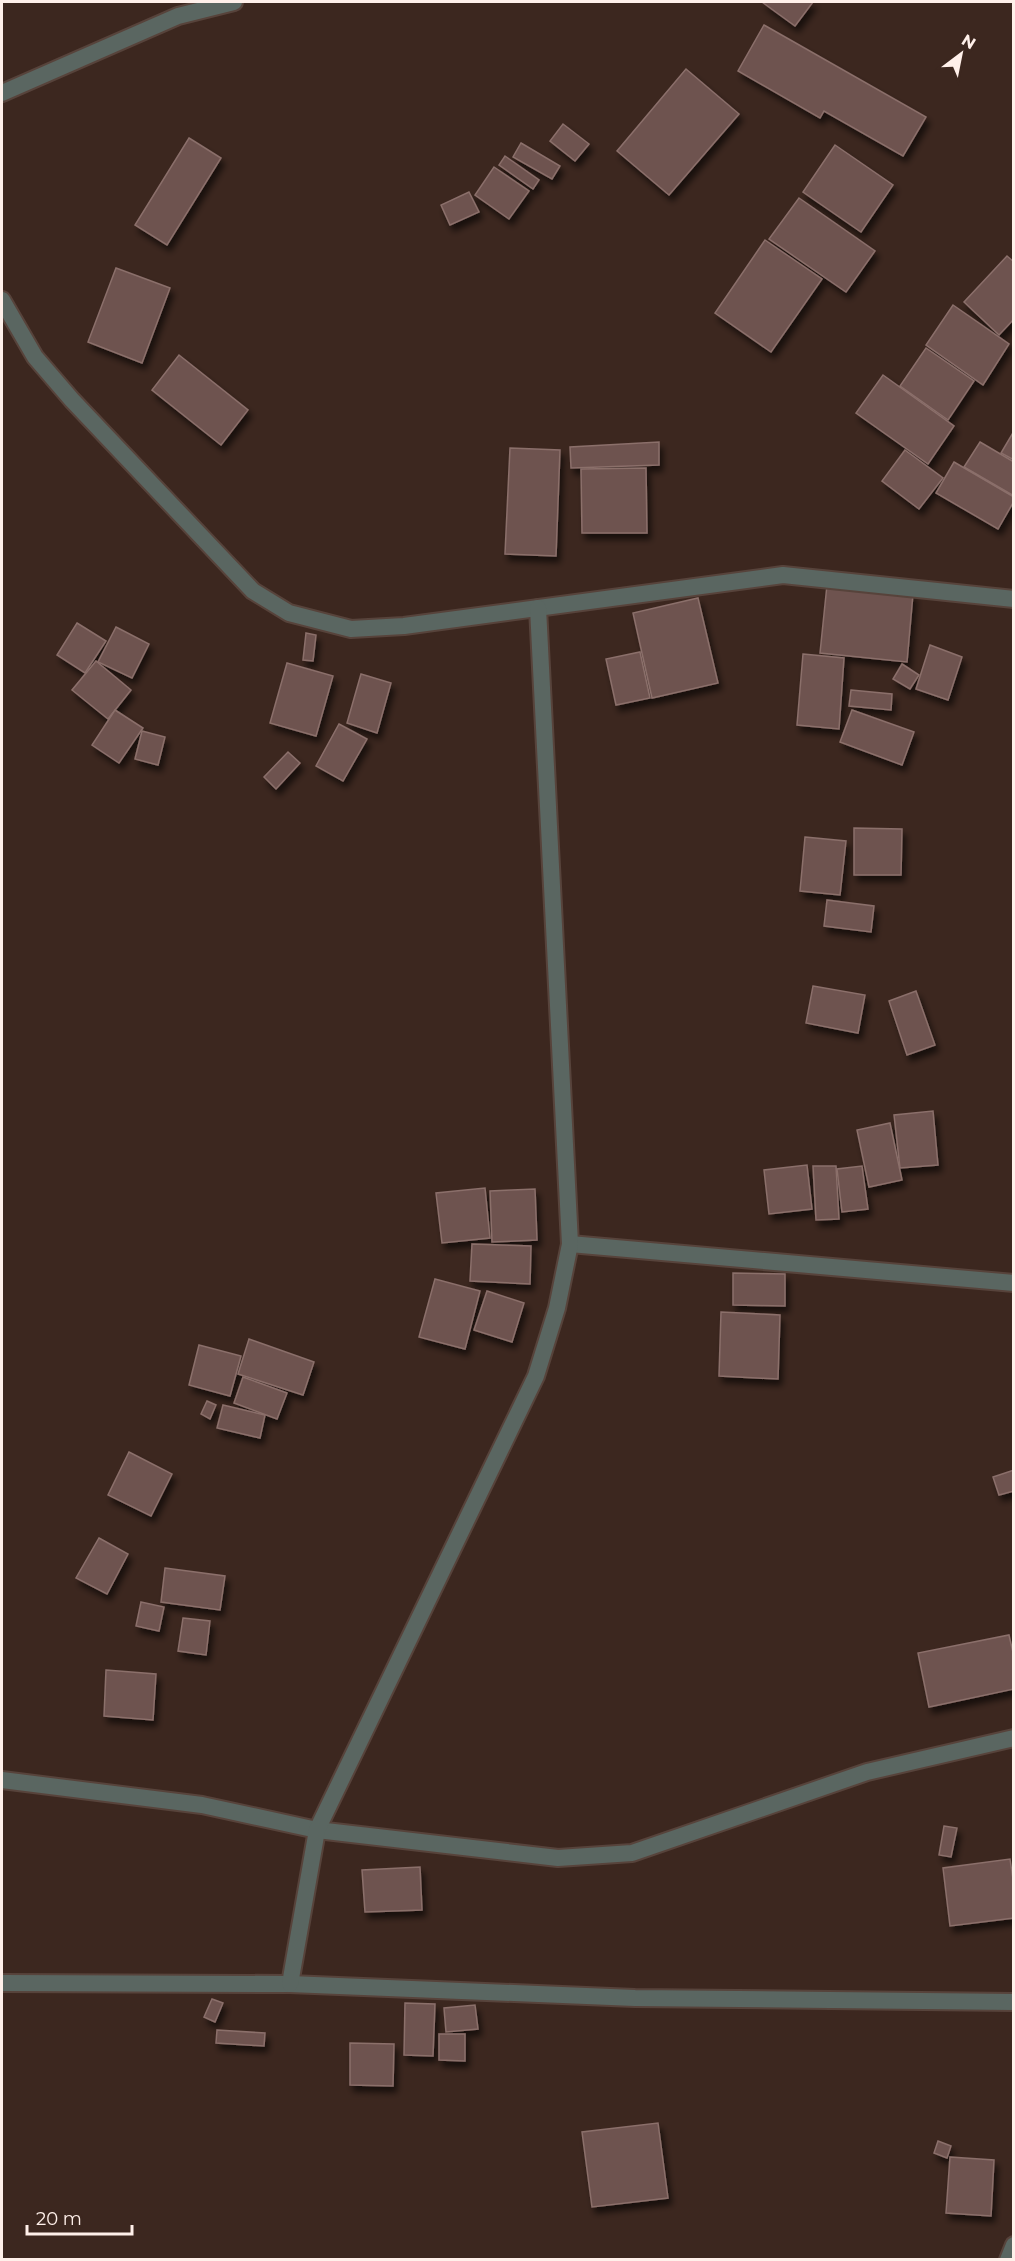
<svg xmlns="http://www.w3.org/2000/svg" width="1015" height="2261" font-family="Montserrat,sans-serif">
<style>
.building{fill:#6e534f;stroke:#8b6f6b;stroke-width:1.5;filter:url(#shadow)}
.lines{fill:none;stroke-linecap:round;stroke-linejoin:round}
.minor-casing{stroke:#57433b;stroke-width:20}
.minor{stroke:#5a6661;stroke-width:16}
</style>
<defs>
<filter id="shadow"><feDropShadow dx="3.5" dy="6" stdDeviation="3" flood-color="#0009"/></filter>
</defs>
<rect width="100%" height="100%" fill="#3c271f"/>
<g class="building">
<path d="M762 2H813L795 26Z"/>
<path d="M764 25 926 117 903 156 824 111 820 118 738 71Z"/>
<path d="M686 69 739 114 669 195 617 151Z"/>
<path d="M563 124 589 144 575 161 550 141Z"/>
<path d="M189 138 221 158 167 245 135 225Z"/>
<path d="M521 143 560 166 552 179 513 157Z"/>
<path d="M835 145 893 185 861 232 803 192Z"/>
<path d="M505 156 539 180 533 189 499 165Z"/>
<path d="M494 167 529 191 509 219 475 195Z"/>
<path d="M469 192 479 212 450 225 441 205Z"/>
<path d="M799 198 875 251 846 292 769 239Z"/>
<path d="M765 240 822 279 771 352 715 313Z"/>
<path d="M1007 256 1014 262V319L999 335 964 302Z"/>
<path d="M116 268 170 288 142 363 88 342Z"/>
<path d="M953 305 1009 344 983 385 926 345Z"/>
<path d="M926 348 974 381 948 420 900 386Z"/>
<path d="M179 355 248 410 221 445 152 390Z"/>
<path d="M883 375 954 426 928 464 856 413Z"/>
<path d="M1014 431V460L1001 453Z"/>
<path d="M659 442V465L571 468 570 447Z"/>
<path d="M980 442 1014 462V496L964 467Z"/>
<path d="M510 448 560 450 556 556 505 554Z"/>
<path d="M905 450 943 478 919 509 882 481Z"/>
<path d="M954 462 1014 497V501L998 529 936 493Z"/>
<path d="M646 468 647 533H582L581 469Z"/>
<path d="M827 585 913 594 907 662 820 653Z"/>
<path d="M698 598 718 683 652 698 633 613Z"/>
<path d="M77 623 106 641 85 673 57 655Z"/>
<path d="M116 627 149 644 132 678 98 662Z"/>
<path d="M306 633 316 635 313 661 303 660Z"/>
<path d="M930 645 962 657 948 700 916 689Z"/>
<path d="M640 652 650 698 616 705 606 659Z"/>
<path d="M803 654 844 658 839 729 797 725Z"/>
<path d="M96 661 131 690 108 719 72 690Z"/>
<path d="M287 663 333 676 316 736 270 723Z"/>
<path d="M902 664 919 675 910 689 893 679Z"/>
<path d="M361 674 391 683 377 733 347 723Z"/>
<path d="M851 690 892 694 891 710 849 706Z"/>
<path d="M115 710 143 728 119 763 92 745Z"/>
<path d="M852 710 914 732 902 765 840 742Z"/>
<path d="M339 724 367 739 343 781 316 766Z"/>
<path d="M142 731 165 737 158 765 135 759Z"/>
<path d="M288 752 300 763 276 789 264 777Z"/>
<path d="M854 828 902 829 901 875H854Z"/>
<path d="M805 837 846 841 840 895 800 891Z"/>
<path d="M827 900 874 906 871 932 824 926Z"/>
<path d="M813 986 865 995 858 1033 806 1023Z"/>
<path d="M916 991 935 1045 907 1055 889 1001Z"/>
<path d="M933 1111 938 1165 900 1168 894 1115Z"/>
<path d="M890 1123 902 1180 869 1187 857 1130Z"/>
<path d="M807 1165 812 1209 769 1214 764 1170Z"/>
<path d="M813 1166H836L839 1219 816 1220Z"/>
<path d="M862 1166 868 1209 842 1212 837 1169Z"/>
<path d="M485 1188 490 1238 442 1243 436 1193Z"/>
<path d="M535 1189 537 1240 492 1242 490 1191Z"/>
<path d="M472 1244 531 1246 530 1284 470 1281Z"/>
<path d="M733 1273 785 1274V1306L733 1305Z"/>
<path d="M435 1279 480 1291 465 1349 419 1337Z"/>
<path d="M487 1291 524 1303 512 1342 474 1330Z"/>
<path d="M721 1312 780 1315 778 1379 719 1376Z"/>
<path d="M249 1339 314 1362 303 1395 238 1374Z"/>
<path d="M199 1345 241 1356 230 1396 189 1385Z"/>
<path d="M243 1377 287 1393 277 1419 234 1403Z"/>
<path d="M207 1401 216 1405 210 1419 201 1414Z"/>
<path d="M223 1405 265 1415 260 1438 217 1428Z"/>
<path d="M129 1452 172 1474 151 1516 108 1495Z"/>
<path d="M1014 1470V1491L999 1495 993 1477Z"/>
<path d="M99 1538 128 1554 107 1594 76 1578Z"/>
<path d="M165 1568 225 1576 220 1610 161 1602Z"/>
<path d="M141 1602 164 1607 159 1631 136 1626Z"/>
<path d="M183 1618 210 1621 206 1655 178 1651Z"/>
<path d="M1009 1635 1014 1657V1689L929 1707 918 1653Z"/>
<path d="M106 1670 156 1674 153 1720 104 1716Z"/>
<path d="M944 1826 957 1828 951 1857 939 1855Z"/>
<path d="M1010 1859 1014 1886V1918L950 1926 943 1868Z"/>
<path d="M420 1867 422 1910 365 1912 362 1870Z"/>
<path d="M212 1999 223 2003 215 2022 204 2017Z"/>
<path d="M405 2003 435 2004 433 2056 404 2055Z"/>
<path d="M475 2005 478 2029 446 2032 444 2008Z"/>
<path d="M217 2030 265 2033 264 2046 216 2043Z"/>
<path d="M439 2034H465V2061L439 2060Z"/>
<path d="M350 2043 394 2044 393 2086 350 2085Z"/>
<path d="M658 2123 668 2198 592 2207 582 2132Z"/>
<path d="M938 2141 951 2146 947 2158 934 2153Z"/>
<path d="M950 2157 994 2160 991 2216 946 2213Z"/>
</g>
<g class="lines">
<g class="minor-casing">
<g id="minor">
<path d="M2 93 178 16 234 2"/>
<path d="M2 300 35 357 72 400 253 591 289 613 351 629 404 626 783 575 1014 599"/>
<path d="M570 1244 1014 1283"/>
<path d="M2 1780 202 1805 317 1830 558 1858 632 1853 867 1772 1014 1738"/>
<path d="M2 1983 290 1984 635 1998 1014 2002"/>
<path d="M290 1984 317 1830 536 1376 557 1308 570 1244 538 608"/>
<path d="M1008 2260 1014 2245"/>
</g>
</g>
<use href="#minor" class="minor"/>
</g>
<rect width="1015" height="2261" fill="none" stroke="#fff0ea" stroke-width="6"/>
<g transform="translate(961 54) rotate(32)" stroke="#3c271f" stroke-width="4.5" paint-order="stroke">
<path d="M0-4.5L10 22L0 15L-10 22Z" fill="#fff0ea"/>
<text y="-9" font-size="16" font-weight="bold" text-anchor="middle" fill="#fff0ea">N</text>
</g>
<path d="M27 2225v9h105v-9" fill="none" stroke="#fff0ea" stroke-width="3"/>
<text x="36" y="2225" font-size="18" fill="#fff0ea" stroke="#3c271f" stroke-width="4.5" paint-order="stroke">20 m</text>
</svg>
